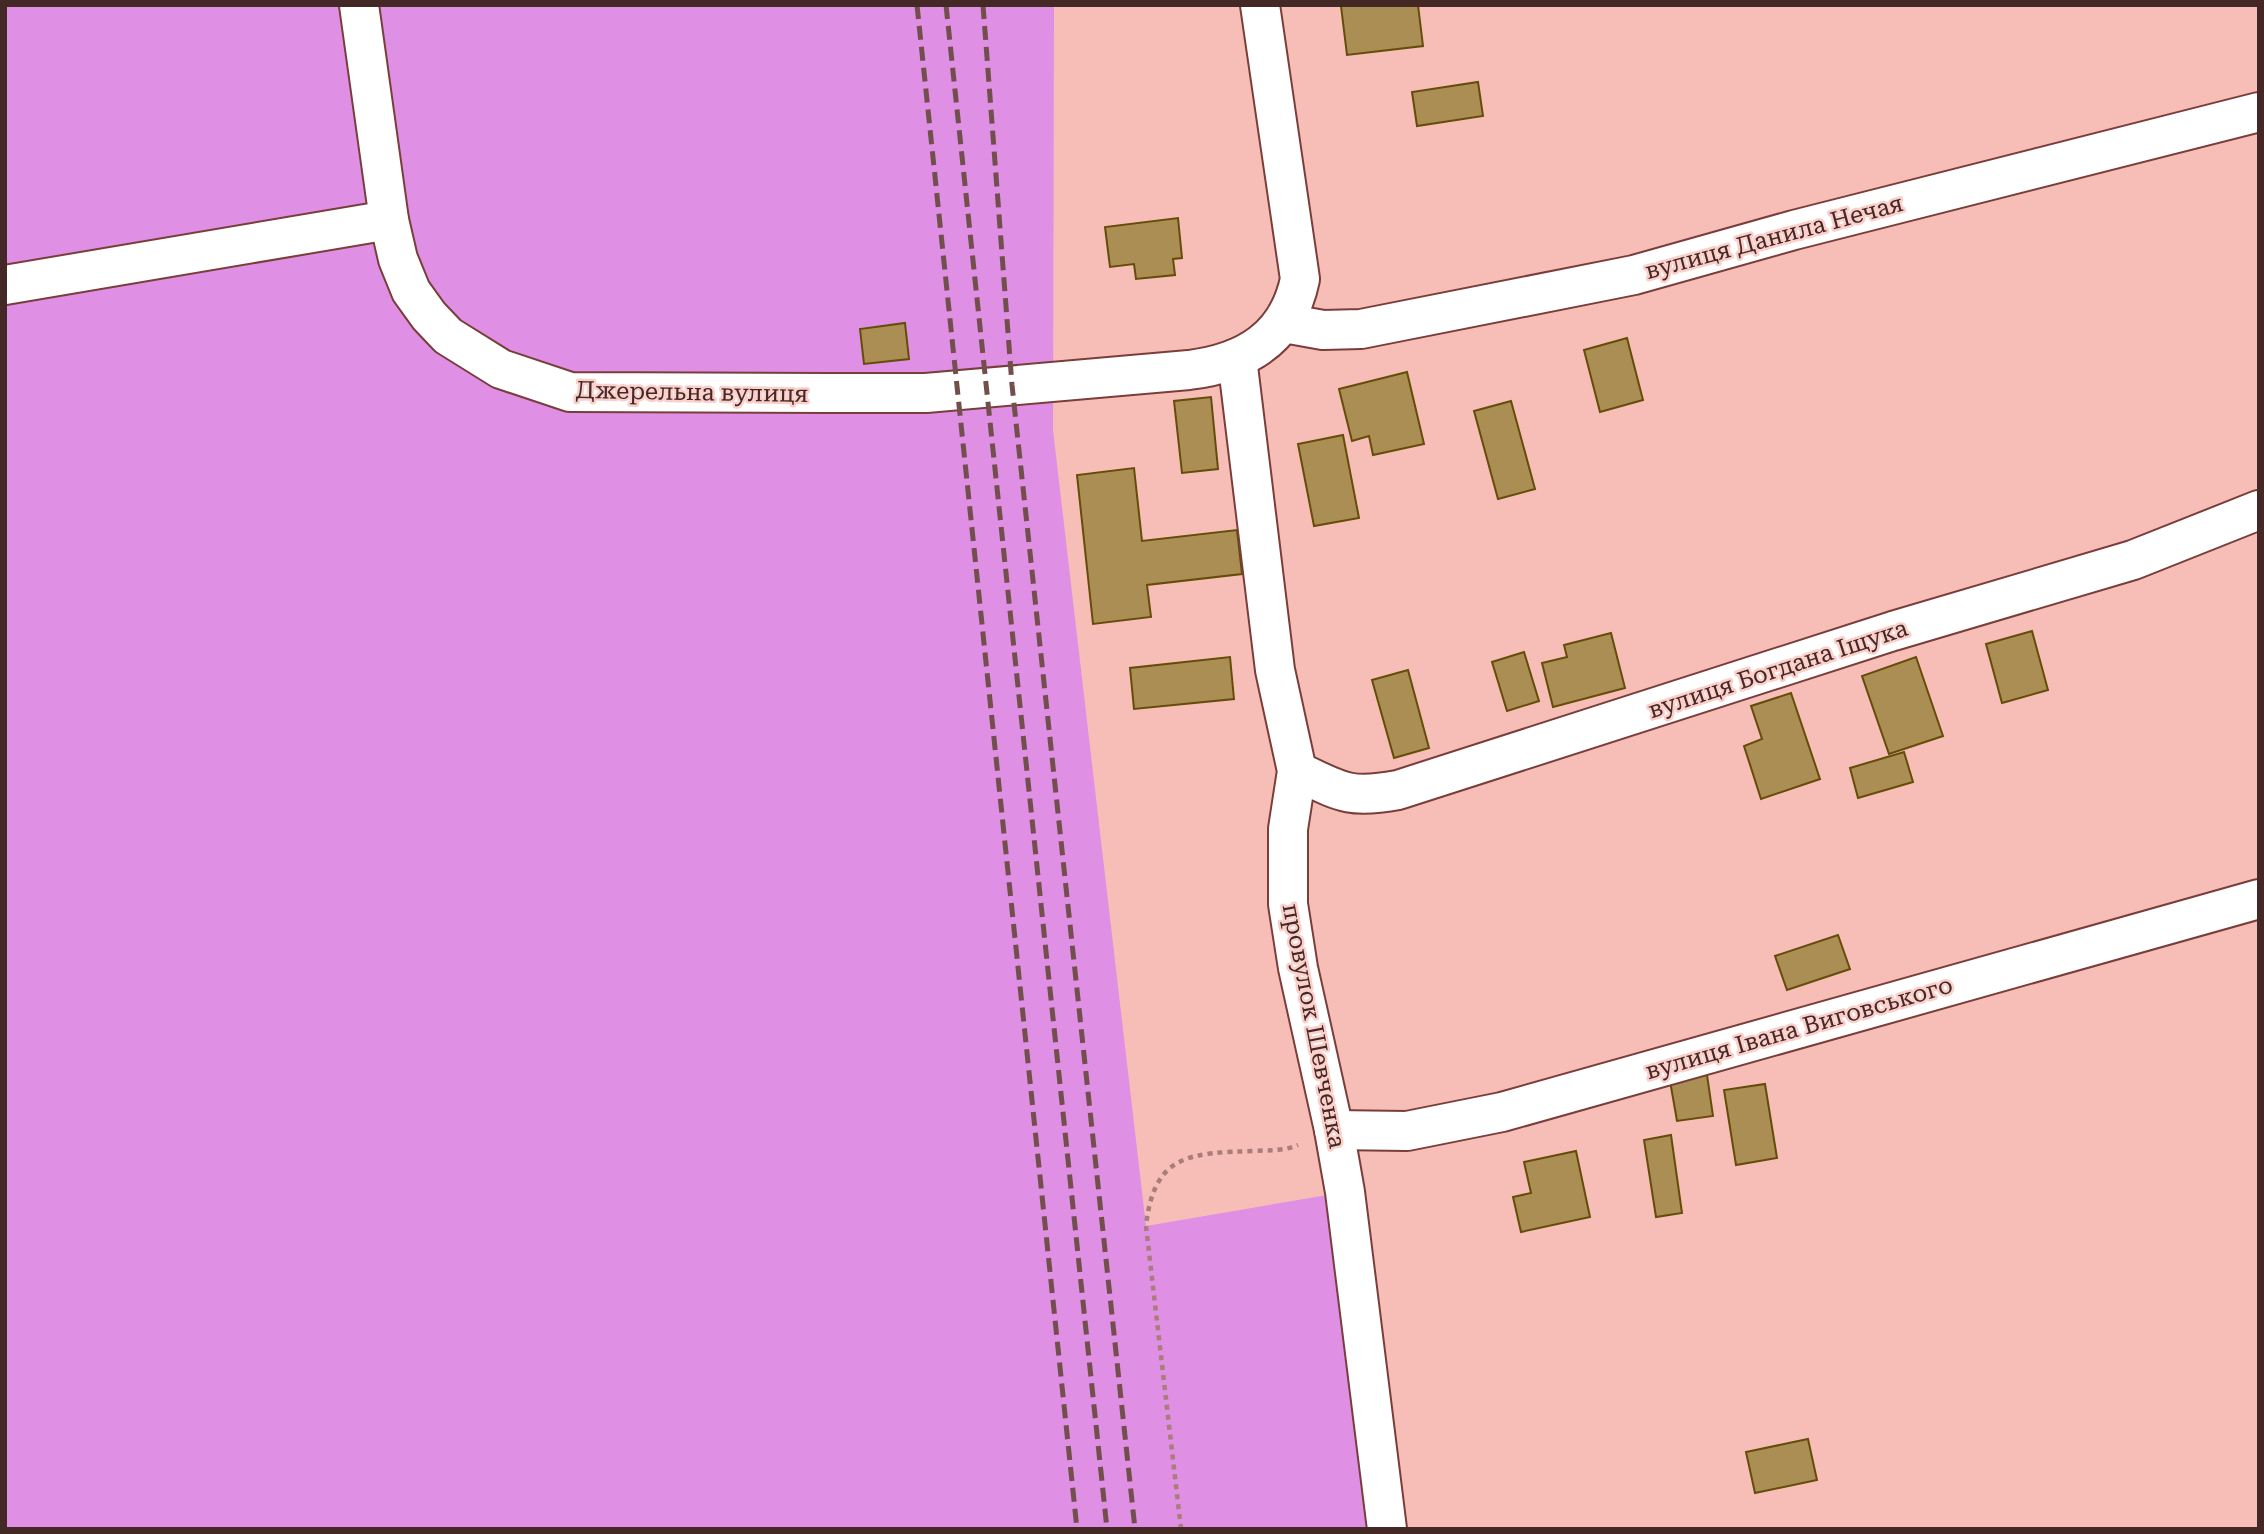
<svg xmlns="http://www.w3.org/2000/svg" width="2264" height="1534" font-family="'Roboto Serif',serif">
<style>
.green{fill:#df8fe4}
.building{fill:#aa8e53;stroke:#654c08;stroke-width:2}
.lines{fill:none;stroke-linecap:round;stroke-linejoin:round}
.minor-casing{stroke:#7a3e3a;stroke-width:42}
.tertiary-casing{stroke:#7a3e3a;stroke-width:42}
.path{stroke:#a97d79;stroke-width:4.5;stroke-dasharray:5 5;stroke-linecap:butt}
.minor{stroke:#fff;stroke-width:38}
.tertiary{stroke:#fff;stroke-width:38}
.rail{stroke:#724f4c;stroke-width:5;stroke-dasharray:14 7;stroke-linecap:butt}
.labels{text-anchor:middle;stroke-width:5;stroke-linejoin:round;paint-order:stroke}
.street-label{font-size:24px;fill:#442826;stroke:#fbcfca}
</style>
<rect width="100%" height="100%" fill="#f7beb8"/>
<path class="green" d="M5 5H1054L1053 430 1146 1226 1345 1192 1387 1529H5Z"/>
<g class="building">
<path d="M1418 5 1423 46 1347 55 1341 6Z"/>
<path d="M1478 82 1483 116 1417 126 1412 92Z"/>
<path d="M1178 218 1182 258 1173 259 1175 275 1136 279 1134 264 1110 267 1105 227Z"/>
<path d="M905 323 909 359 864 364 860 329Z"/>
<path d="M1627 338 1643 400 1600 412 1584 350Z"/>
<path d="M1407 372 1424 444 1373 455 1369 436 1352 441 1339 389Z"/>
<path d="M1211 397 1218 469 1182 473 1174 401Z"/>
<path d="M1511 401 1535 489 1498 499 1474 411Z"/>
<path d="M1343 435 1359 518 1314 526 1298 444Z"/>
<path d="M1134 468 1142 541 1237 530 1242 574 1147 585 1151 617 1093 624 1077 475Z"/>
<path d="M2032 631 2048 690 2002 703 1986 644Z"/>
<path d="M1611 633 1625 688 1553 707 1542 663 1567 657 1564 645Z"/>
<path d="M1524 652 1539 701 1507 711 1492 662Z"/>
<path d="M1230 657 1234 699 1134 709 1130 668Z"/>
<path d="M1916 657 1943 736 1889 754 1862 676Z"/>
<path d="M1408 670 1429 748 1394 758 1372 680Z"/>
<path d="M1791 693 1820 779 1761 799 1744 746 1762 739 1751 706Z"/>
<path d="M1904 752 1913 782 1858 798 1850 768Z"/>
<path d="M1838 935 1850 969 1787 990 1775 956Z"/>
<path d="M1707 1075 1713 1116 1677 1121 1670 1081Z"/>
<path d="M1765 1084 1777 1158 1736 1165 1724 1090Z"/>
<path d="M1671 1135 1682 1213 1656 1217 1644 1140Z"/>
<path d="M1576 1151 1590 1217 1521 1232 1513 1197 1531 1193 1524 1162Z"/>
<path d="M1808 1439 1817 1480 1755 1493 1746 1452Z"/>
</g>
<g class="lines">
<g class="minor-casing">
<g id="minor">
<path d="M5 285 389 220"/>
<path d="M1284 323 1323 330 1361 329 1634 275 1794 230 2259 112"/>
<path d="M1237 358 1275 670 1297 771 1288 829V904L1298 968 1334 1130 1345 1192 1387 1529"/>
<path d="M1297 771C1341 792 1349 799 1398 790L1893 631 2133 560 2259 510"/>
<path d="M1334 1130 1407 1131 1502 1112 2259 899"/>
</g>
</g>
<g class="tertiary-casing">
<path id="tertiary" d="M359 5 389 220 398 259 411 291 429 316 448 336 501 369 570 392 829 393H926L1189 370C1246 363 1288 338 1300 279L1260 5"/>
</g>
<path class="path" d="M1181 1529 1146 1226C1154 1153 1191 1153 1255 1151 1270 1150 1284 1151 1298 1145"/>
<use href="#minor" class="minor"/>
<use href="#tertiary" class="tertiary"/>
<g class="rail">
<path d="M917 5 1077 1529"/>
<path d="M946 5 1107 1529"/>
<path d="M983 5 1012 385 1135 1529"/>
</g>
</g>
<g class="labels">
<g class="street-label">
<text transform="translate(1774 237) rotate(-15)" y="8">вулиця Данила Нечая</text>
<text transform="translate(692 392) rotate(1)" y="8">Джерельна вулиця</text>
<text transform="translate(1778 669) rotate(-18)" y="8">вулиця Богдана Іщука</text>
<text transform="translate(1314 1026) rotate(79)" y="8">провулок Шевченка</text>
<text transform="translate(1799 1028) rotate(-16)" y="8">вулиця Івана Виговського</text>
</g>
</g>
<rect width="2264" height="1534" fill="none" stroke="#442826" stroke-width="14"/>
</svg>
